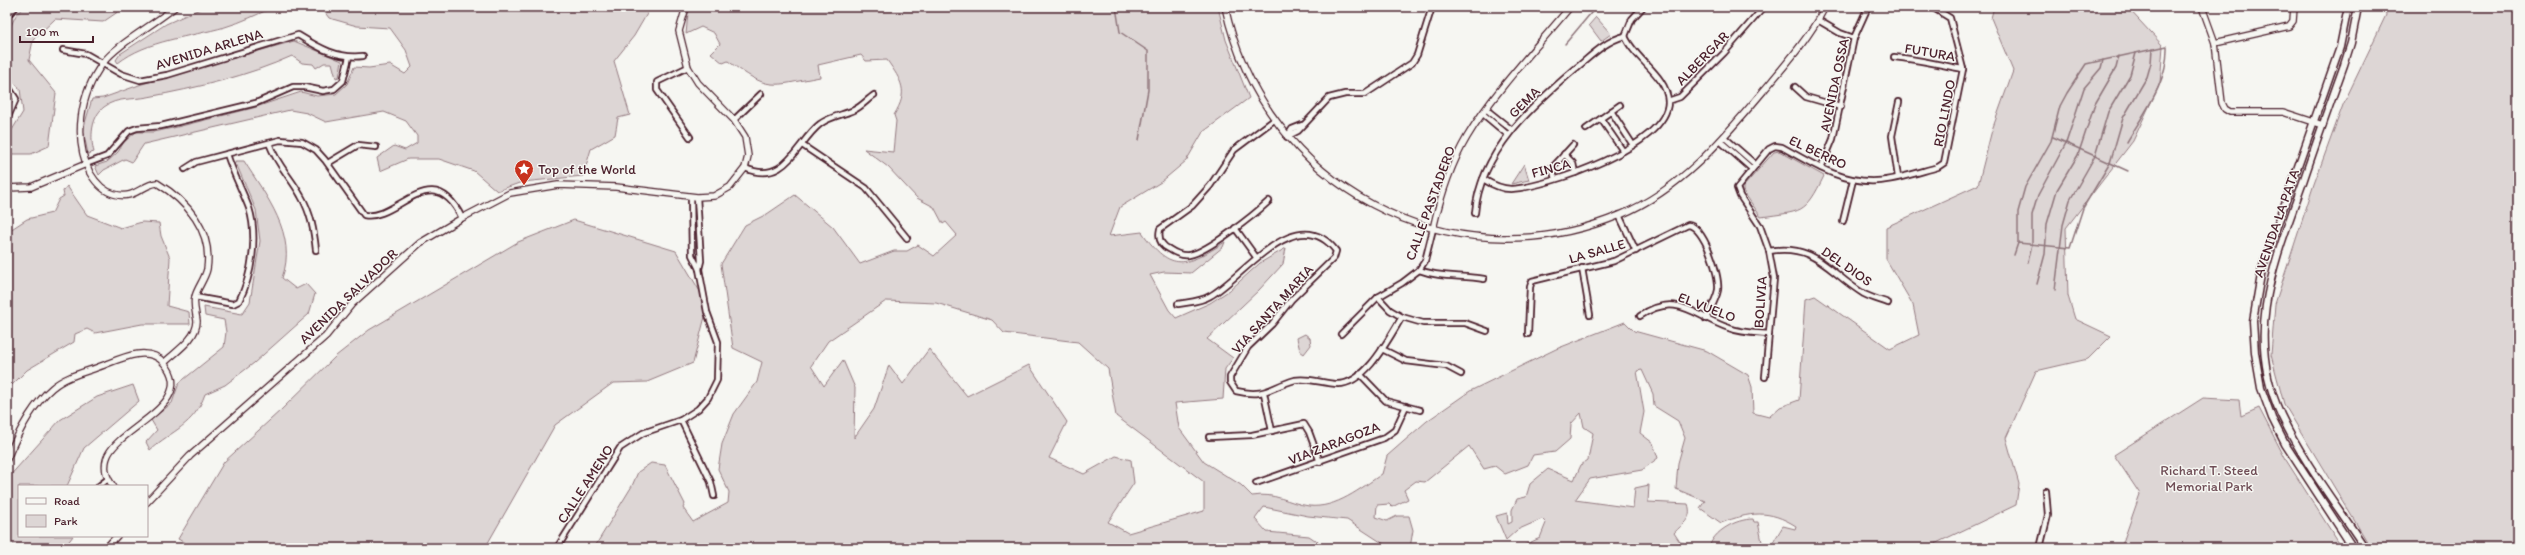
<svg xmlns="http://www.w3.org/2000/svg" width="2525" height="555" font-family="Itim,sans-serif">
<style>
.green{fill:#ddd6d5;stroke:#947a80;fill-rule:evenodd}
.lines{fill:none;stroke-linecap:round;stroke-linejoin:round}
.stream{stroke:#8e747a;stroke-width:1.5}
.minor-casing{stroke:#4a1f2b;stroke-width:8}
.tertiary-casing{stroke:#4a1f2b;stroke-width:8}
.secondary-casing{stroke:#4a1f2b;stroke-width:9}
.minor{stroke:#f6f6f2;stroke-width:4.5}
.tertiary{stroke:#f6f6f2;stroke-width:5.5}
.secondary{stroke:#f6f6f2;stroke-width:6}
.labels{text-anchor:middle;stroke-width:3;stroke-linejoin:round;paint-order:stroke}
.street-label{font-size:14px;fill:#4a1f2b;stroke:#f6f6f2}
.poi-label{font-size:14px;fill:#4a1f2b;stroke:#f6f6f2;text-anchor:start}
.park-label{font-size:14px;fill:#6f4d56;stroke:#f6f6f2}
</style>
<rect width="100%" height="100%" fill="#f6f6f2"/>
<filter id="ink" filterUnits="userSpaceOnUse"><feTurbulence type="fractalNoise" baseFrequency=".025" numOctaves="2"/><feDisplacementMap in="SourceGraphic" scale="8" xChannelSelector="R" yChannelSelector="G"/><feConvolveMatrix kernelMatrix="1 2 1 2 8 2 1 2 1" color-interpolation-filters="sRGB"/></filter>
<g filter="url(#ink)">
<g class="green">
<path d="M25 7H125L103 22 55 19 33 40 29 60 56 93 49 146 31 154H7V131L12 130 23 112 20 89 7 74V34L16 15Z"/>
<path d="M204 7H274C258 14 242 22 225 27 190 37 147 40 118 63L116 60 120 54 166 24Z"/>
<path d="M321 7H651L634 36 614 61 630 115 618 118 615 135 591 149 583 176 522 182 497 191 474 171 439 159H408L380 171 377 158 394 146 405 150 417 143V136L406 121 384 112 326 122 307 113 290 110 144 144 132 162 125 159 104 170 99 175 95 166 107 162 118 152 124 142 136 132H153L173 128 253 108 301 92 317 96 336 94 347 84 354 67 369 68 390 65 405 74 412 67 406 50 390 28 357 26 329 18Z"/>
<path d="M692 7H1218L1226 40 1249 98 1203 132 1186 161 1161 182 1120 207 1109 236 1142 232C1171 274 1187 266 1225 242L1223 247 1191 273 1164 272 1150 275 1169 310 1176 318 1210 303 1230 290 1260 263 1286 248 1283 264 1259 290 1207 339 1233 358 1225 369 1223 399 1175 403 1179 428 1204 462 1241 485 1252 496C1276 492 1287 503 1309 506 1336 509 1361 488 1382 474L1387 456 1427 421 1470 391 1556 349 1625 322 1634 331 1707 351 1748 375 1752 387 1753 413 1769 417 1780 407 1799 400 1806 299 1815 296 1890 349 1919 335 1913 305 1886 259V227L1978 185 1992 130 2013 71 1991 18 1994 7H2127L2163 46 2160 83 2133 141 2066 228 2068 296 2075 319 2111 336 2088 359 2036 371 2006 438 2019 484 2016 505 1926 548H1709C1713 531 1736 519 1753 519L1754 522H1758L1763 547 1771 546 1783 526 1795 529 1796 526C1769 509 1750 512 1721 523L1700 508 1705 501 1676 489 1678 463 1685 438 1678 421 1654 406 1653 394 1642 370 1637 371 1644 412 1640 433 1653 443 1658 458 1642 470 1590 479 1575 500 1633 508 1635 488 1649 485 1648 502 1688 504C1693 519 1683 523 1674 533L1680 542 1703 548H1518L1540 538 1546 523 1542 519 1517 530 1506 540 1496 516 1507 513 1508 524 1512 522V510L1517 499 1526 497 1530 484 1548 469 1574 480 1581 465 1588 460 1593 433 1584 427 1581 413 1571 424 1570 439 1555 452 1533 455 1528 465 1505 474 1495 466 1484 469 1469 446 1425 482 1416 481 1404 490 1408 499 1392 507 1389 504 1377 505 1376 517 1387 521 1397 516H1409L1413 530 1410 548H1390L1347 520 1308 516 1264 507 1255 519 1267 532 1309 536 1327 548H594L632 486 638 472 651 463 665 465 685 504 683 508 693 522 728 503 729 492 718 469 722 444 734 414 757 382 762 362 733 348 721 264 745 225 767 214 795 195 833 227 860 264 894 251H907L918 245 934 256 957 235 946 222 943 224 934 207 917 198 888 167 864 149 893 152 896 121 894 115C909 91 902 82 887 60L866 61 861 55 818 65 820 77C770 86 770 92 728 61L723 63 711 53 720 44 714 33 701 27 686 34 688 13ZM886 301 936 303 992 320 1004 333 1078 342 1108 369 1116 416 1204 482V511L1128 533 1108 522 1134 483 1131 460 1116 456 1084 474 1049 458 1067 422 1029 365 967 396 929 349 903 384 889 365 874 409 854 438 855 388 843 360 824 386 811 366 828 341Z"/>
<path d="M2385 7H2518V548H2371L2284 404 2271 355 2275 304 2314 184 2343 105 2386 15Z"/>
<path d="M1596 17 1611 34 1601 41 1589 25Z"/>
<path d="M294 41 342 61 339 77 336 78 332 63H324L316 68 313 64 302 63 292 56C248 76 196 88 148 97 133 100 117 97 104 107 91 117 90 138 94 152L88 154 83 130 92 99 103 98 142 84Z"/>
<path d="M1779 151 1824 176C1805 215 1802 211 1761 217L1743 191V187L1774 152Z"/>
<path d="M235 161H244C266 196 298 235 282 278L296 289 306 284 315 294 309 314 254 363 225 385 205 394C194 426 172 430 150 450L146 442 157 430 151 420 172 403 179 383 224 347 226 332 224 320 205 316 204 307 242 314 250 302 260 241 256 210Z"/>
<path d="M1524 164 1529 180 1511 184Z"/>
<path d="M67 186 87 215 121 228 142 222 159 223 161 236 170 258 167 306 189 312 190 324H142L95 333 87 329 75 334 74 342 27 370 7 390V232L27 219 52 213 59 199 64 196 63 191Z"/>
<path d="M574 220 676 251 708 305 693 363 647 382 613 383 555 425 485 548H183L185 543 178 539 224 462 281 410 336 356 369 330 518 242Z"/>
<path d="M1305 334 1310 338 1311 345 1304 354 1300 351 1297 338Z"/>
<path d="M133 385 139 401 84 448 67 486H19V536H73L64 548H7V479L60 420 97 397Z"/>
<path d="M2203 398 2239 400 2241 416 2259 408 2286 460 2342 548H2121L2140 494 2114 455Z"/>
</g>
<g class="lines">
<g class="stream">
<path d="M1116 7 1120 32 1148 51V90L1139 140"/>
<path d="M1565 44 1596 7"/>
<path d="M2053 137 2128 171"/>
<path d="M2018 243V212L2025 187 2051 141 2060 106 2067 93 2086 64 2167 46C2168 83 2145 111 2127 142"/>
<path d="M2014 255 2018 243 2070 248 2083 208 2110 163 2123 118 2147 77 2151 63 2152 49"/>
<path d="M2028 262 2032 244V215L2038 195 2066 143 2084 88 2101 68 2103 60"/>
<path d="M2037 284 2045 254 2047 224 2057 190 2078 155 2095 104 2116 68 2119 56"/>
<path d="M2055 290 2063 225 2070 200 2095 156 2108 112 2130 75 2136 53"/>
</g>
<g class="minor-casing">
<g id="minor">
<path d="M7 16 16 7"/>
<path d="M1818 20 1840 33 1854 38"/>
<path d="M1625 36 1632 19 1643 7"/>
<path d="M63 50 86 54 121 74 140 80 167 75 298 35C319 48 338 59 363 56"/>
<path d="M1894 57C1918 59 1939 65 1963 69"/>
<path d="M688 67 657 82V90L690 137"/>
<path d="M7 85 16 99 8 117"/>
<path d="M1795 87 1806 97 1841 107"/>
<path d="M1668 101 1680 97 1724 53 1764 7"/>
<path d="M1487 110 1512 130"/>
<path d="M1611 111 1633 145"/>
<path d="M1483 114 1508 135"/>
<path d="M1601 119 1623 151"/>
<path d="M734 120 761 94"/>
<path d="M1586 129 1620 105"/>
<path d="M1288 136 1298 131 1329 98 1345 94H1365L1412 63 1417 55 1432 7"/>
<path d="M1287 137 1292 129 1302 125"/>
<path d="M1724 137 1756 165"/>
<path d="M1720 141 1752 169"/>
<path d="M269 143C277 165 290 176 301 196 311 213 314 231 316 250"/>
<path d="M802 145 866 188 907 238"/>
<path d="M1564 154 1573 163 1575 173"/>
<path d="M328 163 358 145 376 147"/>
<path d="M86 164 107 156 129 131 137 128 161 126 256 103 293 87H304L323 91 334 89 343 81 349 57"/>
<path d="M745 168C786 186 796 143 820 124 831 116 843 115 854 110 861 107 868 99 874 95"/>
<path d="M1821 168 1833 139 1854 38 1868 7"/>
<path d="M185 169 196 162 280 140 302 142 316 150 325 160 364 215C397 222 432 156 462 218"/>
<path d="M1898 177 1892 136 1899 102"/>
<path d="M1483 179C1491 184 1501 189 1511 189 1548 187 1669 146 1668 101 1667 75 1634 59 1625 36"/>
<path d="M1555 179 1552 168 1573 145"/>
<path d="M697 197 701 261 699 269"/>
<path d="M1269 201C1255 214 1208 252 1189 255 1182 256 1175 253 1169 249 1160 245 1158 238 1160 229L1192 206 1210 186 1234 150 1274 120"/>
<path d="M1475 213C1480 152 1532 106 1575 69 1591 56 1605 41 1625 36"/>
<path d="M1619 215 1636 251"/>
<path d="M1843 221 1853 180"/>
<path d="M1235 228 1256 257"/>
<path d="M1769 251C1816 243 1829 273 1864 294 1872 298 1880 300 1888 303"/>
<path d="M1582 268 1590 315"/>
<path d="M1419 270C1440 278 1462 275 1484 279"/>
<path d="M195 297 233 304 239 301C252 276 258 236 249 208 242 190 233 173 227 154"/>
<path d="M1378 297 1390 310 1402 317 1423 323H1465L1487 331"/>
<path d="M1178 304C1189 302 1200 302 1210 296 1242 279 1297 199 1336 251L1334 258 1291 300 1272 324 1248 347 1230 377V382L1236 391C1266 398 1270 387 1295 380 1308 377 1324 384 1338 384 1366 384 1389 338 1402 317"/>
<path d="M1640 316C1677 291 1694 316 1729 328 1741 333 1755 333 1769 334"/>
<path d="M1341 334 1378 297 1402 283 1419 270 1425 261 1433 229"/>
<path d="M1528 334 1530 287 1532 281 1614 261 1688 225C1704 226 1720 275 1718 290 1716 300 1710 309 1706 319"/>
<path d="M1382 349 1406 361 1446 366 1461 374"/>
<path d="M1360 374 1386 401 1420 410"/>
<path d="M1765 377 1774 278 1769 251 1760 226 1740 196 1737 188 1769 149 1775 146 1782 147C1813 164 1841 183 1877 181 1897 180 1919 172 1938 167L1944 163 1963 69 1950 18 1932 7"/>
<path d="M1264 393 1272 431"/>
<path d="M681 420 711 482 714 496"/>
<path d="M1209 437 1252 435 1304 424 1309 432 1320 462"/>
<path d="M1256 483 1384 438 1395 430 1406 406"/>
<path d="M99 486 108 479"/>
<path d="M557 548 620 448 643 433 681 420 698 409 708 398 717 380 718 342 707 312 699 269 692 255 691 197"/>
<path d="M2040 548 2048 515 2046 491"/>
</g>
</g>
<g class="tertiary-casing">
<g id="tertiary">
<path d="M1225 7C1264 186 1449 286 1620 215 1681 190 1724 138 1765 89 1787 63 1809 38 1825 7"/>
<path d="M2202 7 2215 43 2222 103 2225 109 2230 112H2283L2323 125"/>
<path d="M2215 43 2289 26 2293 21 2294 7"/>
<path d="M7 188 31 187 86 164"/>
<path d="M1433 229C1440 198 1451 164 1467 137 1493 93 1537 47 1570 7"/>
<path d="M164 363C175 352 197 339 197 321 196 313 193 305 195 297 197 288 205 279 207 269 213 231 187 201 157 183 141 185 135 200 114 194 103 191 96 183 90 173 73 138 80 94 103 63 117 44 155 24 175 7"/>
<path d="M7 459C17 435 32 405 52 388 65 377 81 373 96 368 116 361 147 343 164 363 198 403 122 426 108 455 103 466 106 477 113 486"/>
<path d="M147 502 190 456 326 336 352 304 420 243 462 218 510 193 558 185 616 187 697 197 714 196 730 187 745 168 748 156 745 137 734 120 698 83 688 67 679 31 686 7"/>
<path d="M106 548 117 536"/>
</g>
</g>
<g class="secondary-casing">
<g id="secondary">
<path d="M2348 7 2340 47 2262 269 2253 321 2255 353 2261 388 2272 418 2285 444 2353 548"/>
<path d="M2358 7 2351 43 2344 65C2330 104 2316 143 2303 182 2275 261 2243 333 2281 415 2303 462 2337 505 2365 548"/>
</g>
</g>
<use href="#minor" class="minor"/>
<use href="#tertiary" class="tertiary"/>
<use href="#secondary" class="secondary"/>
</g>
</g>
<defs>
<g id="sight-pin" transform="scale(1)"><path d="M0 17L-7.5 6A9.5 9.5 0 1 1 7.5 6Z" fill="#c8321e" stroke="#f6f6f2"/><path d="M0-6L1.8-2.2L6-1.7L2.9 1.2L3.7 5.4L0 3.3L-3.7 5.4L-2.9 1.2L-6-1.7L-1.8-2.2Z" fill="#fff"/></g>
</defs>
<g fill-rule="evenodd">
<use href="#sight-pin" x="524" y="169"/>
</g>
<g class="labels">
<g class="street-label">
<text transform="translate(209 49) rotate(-17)" y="5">AVENIDA ARLENA</text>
<text transform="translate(1930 52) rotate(10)" y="5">FUTURA</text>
<text transform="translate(1702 58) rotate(-46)" y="5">ALBERGAR</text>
<text transform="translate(1834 85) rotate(-78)" y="5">AVENIDA OSSA</text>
<text transform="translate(1524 102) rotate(-45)" y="5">GEMA</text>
<text transform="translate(1944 113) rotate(-79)" y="5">RIO LINDO</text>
<text transform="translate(1818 152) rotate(25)" y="5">EL BERRO</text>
<text transform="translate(1551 168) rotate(-15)" y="5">FINCA</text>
<text transform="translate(1430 203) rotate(-70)" y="5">CALLE PASTADERO</text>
<text transform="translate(2276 223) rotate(-71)" y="5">AVENIDA LA PATA</text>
<text transform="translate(1597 251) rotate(-16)" y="5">LA SALLE</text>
<text transform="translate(1847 266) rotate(35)" y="5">DEL DIOS</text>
<text transform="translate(348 296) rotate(-44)" y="5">AVENIDA SALVADOR</text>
<text transform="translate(1760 302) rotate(-86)" y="5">BOLIVIA</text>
<text transform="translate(1707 307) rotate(21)" y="5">EL VUELO</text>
<text transform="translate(1272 309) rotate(-48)" y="5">VIA SANTA MARIA</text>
<text transform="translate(1334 443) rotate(-21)" y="5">VIA ZARAGOZA</text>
<text transform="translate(585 484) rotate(-57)" y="5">CALLE AMENO</text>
</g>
<g class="poi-label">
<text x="538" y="174">Top of the World</text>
</g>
<g class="park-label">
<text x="2209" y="475">Richard T. Steed<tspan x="2209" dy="16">Memorial Park</tspan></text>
</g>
</g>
<rect width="2525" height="555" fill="none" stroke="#f6f6f2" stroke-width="24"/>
<rect x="12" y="12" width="2501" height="531" fill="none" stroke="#4a1f2b" stroke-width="1.5" filter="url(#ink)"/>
<rect x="18" y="485" width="130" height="52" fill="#f6f6f2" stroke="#b1a0a2"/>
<rect x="26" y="498" width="20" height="6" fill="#f6f6f2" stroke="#b1a0a2"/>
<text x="54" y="505" font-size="12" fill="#4a1f2b">Road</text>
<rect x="26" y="515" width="20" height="12" fill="#ddd6d5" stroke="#b1a0a2"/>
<text x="54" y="525" font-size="12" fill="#4a1f2b">Park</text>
<path d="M20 36v6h73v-6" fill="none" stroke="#4a1f2b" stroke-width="2"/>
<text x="26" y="36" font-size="12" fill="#4a1f2b" stroke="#f6f6f2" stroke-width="3" paint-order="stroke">100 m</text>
</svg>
